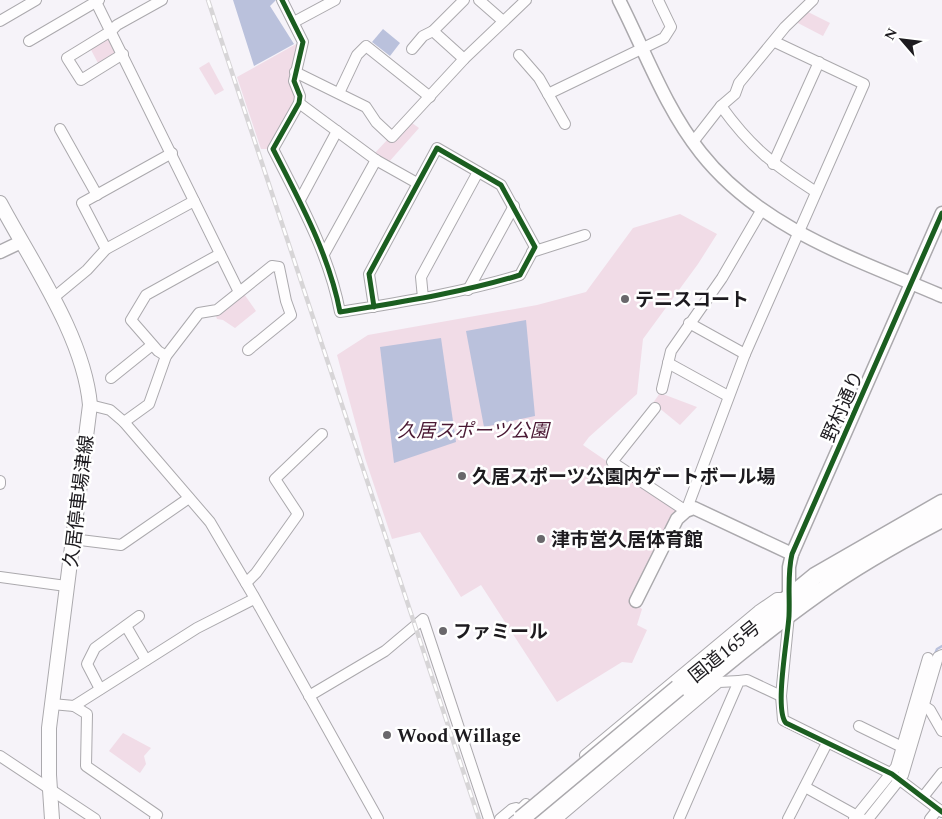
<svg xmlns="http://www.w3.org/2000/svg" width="942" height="819" font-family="Spectral,'Noto Sans JP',serif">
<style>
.green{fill:#f1dce7}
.water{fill:#bac1dc}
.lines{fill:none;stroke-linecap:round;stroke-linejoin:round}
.stream{stroke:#bac1dc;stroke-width:2.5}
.minor-casing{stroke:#aba9ad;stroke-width:12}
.tertiary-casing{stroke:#aba9ad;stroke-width:15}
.secondary-casing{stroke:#aba9ad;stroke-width:16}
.trunk-casing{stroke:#aba9ad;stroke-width:19}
.minor{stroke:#fefdfe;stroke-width:10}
.tertiary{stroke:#fefdfe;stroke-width:12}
.secondary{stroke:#fefdfe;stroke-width:14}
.trunk{stroke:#fefdfe;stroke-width:16}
.rail-casing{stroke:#d7d5d7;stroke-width:4.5}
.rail{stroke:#fff;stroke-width:2.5;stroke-dasharray:8;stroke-linecap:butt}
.trunk-bridge-casing{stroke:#aba9ad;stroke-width:19;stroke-linecap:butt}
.trunk-bridge{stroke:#fefdfe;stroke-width:16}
.cycleway-casing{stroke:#fff;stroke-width:8}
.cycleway{stroke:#1b5e20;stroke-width:5}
.poi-dot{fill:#69676b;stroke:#fff;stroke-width:2}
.labels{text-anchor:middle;stroke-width:5;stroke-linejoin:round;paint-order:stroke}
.poi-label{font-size:19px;font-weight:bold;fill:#1d1b1f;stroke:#fff;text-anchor:start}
.street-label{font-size:19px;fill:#1d1b1f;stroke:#fff}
.park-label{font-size:19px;font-style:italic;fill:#4a1833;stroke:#fff}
</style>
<rect width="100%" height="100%" fill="#f6f3f9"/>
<g class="green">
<path d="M806 11 830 23 823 36 794 21Z"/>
<path d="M110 36 117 51 98 63 90 48Z"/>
<path d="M298 43 295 101 268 149H261L237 77Z"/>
<path d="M209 62 224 90 215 95 199 68Z"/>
<path d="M412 123 419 128 388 163 375 153 388 139 392 142Z"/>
<path d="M680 214 717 234 698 264 643 339 637 394 589 437 583 445 678 510 633 603 642 609 637 625 647 630 632 663 622 662 557 702 481 585 461 597 420 532 392 539 365 458 337 355 368 335 537 305 586 292 633 228Z"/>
<path d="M244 294 256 311 235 328 223 320 217 319 216 316Z"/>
<path d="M660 393 697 407 680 425 653 403Z"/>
<path d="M123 733 151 748 144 756 146 764 140 773 109 751Z"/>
</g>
<g class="water">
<path d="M233 0H276L270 6 294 44 254 66Z"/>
<path d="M383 29 400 43 390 56 372 42Z"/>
<path d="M526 320 535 416 484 427 466 331Z"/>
<path d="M441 338 456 442 394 463 380 347Z"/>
</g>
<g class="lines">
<g class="stream">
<path d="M935 654 937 649 942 646"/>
<path d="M863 816 893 780"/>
</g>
<g class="minor-casing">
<g id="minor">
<path d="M95 0 239 292"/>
<path d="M282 0 303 42 294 81 300 96 299 103 273 149C300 202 329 254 340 312 401 302 461 293 520 275L535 247 501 185 437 148 369 274 374 307"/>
<path d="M479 0 503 21"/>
<path d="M0 21 36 0"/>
<path d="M294 22 335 0"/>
<path d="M433 31 464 59"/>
<path d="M29 41 99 0"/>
<path d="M412 49 423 36 433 31 464 0"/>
<path d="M123 54 81 80 67 58 111 31 117 25 162 0"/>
<path d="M519 55 539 78 565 124"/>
<path d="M295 72 366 107 376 122 392 137 464 59 526 0"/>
<path d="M339 93 357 55 366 46 430 97"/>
<path d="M548 94 664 38 671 27 658 0"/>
<path d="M299 103 376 160 417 183"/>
<path d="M721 106C751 148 774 165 816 192"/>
<path d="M60 129 97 195"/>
<path d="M693 142 721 106 735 94 739 83 785 27 813 0"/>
<path d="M773 164 819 62"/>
<path d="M300 200 337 131"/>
<path d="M106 249 82 203 172 153"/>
<path d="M532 252 585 235"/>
<path d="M324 254 376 160"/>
<path d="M468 290 514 206"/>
<path d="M423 298 421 277 478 172"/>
<path d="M52 299 87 270 106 249 194 201"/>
<path d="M689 323 745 354"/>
<path d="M166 356 158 351 131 320 146 295 220 254"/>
<path d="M668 363 728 396"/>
<path d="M111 378 152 345"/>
<path d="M662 389 671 351 722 278 761 211"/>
<path d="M90 405 110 410 124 422 210 522 253 595 378 819"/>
<path d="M655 408 612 462 686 511 745 354 864 84 775 42"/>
<path d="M124 422 149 404 166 356 199 313 217 310 272 266 279 267 286 301 291 315 248 350"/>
<path d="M0 484V481"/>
<path d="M72 539 121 545 189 498"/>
<path d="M0 577 66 586"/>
<path d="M246 583 256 573 298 514 275 479 322 434"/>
<path d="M789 615 781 696 783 720 892 774 942 812"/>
<path d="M126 626 146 660"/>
<path d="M100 689 87 664 95 648 139 616"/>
<path d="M309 696 385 651 423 619 489 819"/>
<path d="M52 704 74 706 197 628 254 599"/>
<path d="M74 706 87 714 86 766 157 815 155 819"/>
<path d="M924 706 930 710 942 731"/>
<path d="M859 726 902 747"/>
<path d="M585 755 758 611 777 598H782"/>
<path d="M0 756 95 819"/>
<path d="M805 787 861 818"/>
<path d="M923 797 942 773"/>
<path d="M500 819 512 809 516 808 518 812 526 804"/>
<path d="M557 819 719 682 739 681"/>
<path d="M679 819 739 681 747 680 781 696"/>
<path d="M788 819 827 743"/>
<path d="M854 819 896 767 928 658"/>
<path d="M868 819 903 775 938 657 942 655"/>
<path d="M930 819 938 809"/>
</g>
</g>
<g class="tertiary-casing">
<g id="tertiary">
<path d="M619 0C645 51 665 108 701 153 761 229 856 259 942 296"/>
<path d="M0 252 21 242"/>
<path d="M636 601 677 519 686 511 694 508 792 554"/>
<path d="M789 602V567L792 554 942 213"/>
</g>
</g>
<g class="secondary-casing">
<path id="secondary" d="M0 203C32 263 84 337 90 405L49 728V775L52 819"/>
</g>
<g class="trunk-casing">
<g id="trunk">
<path d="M678 688 815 576 942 503"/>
<path d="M542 819C633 744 721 662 818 593 857 565 900 541 942 519"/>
</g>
</g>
<use href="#minor" class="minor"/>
<use href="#tertiary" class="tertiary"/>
<use href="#secondary" class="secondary"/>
<use href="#trunk" class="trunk"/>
<g class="rail-casing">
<path id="rail" d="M208 0 479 819"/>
</g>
<use href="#rail" class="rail"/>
<g class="trunk-bridge-casing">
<path id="trunk-bridge" d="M521 819 678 688"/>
</g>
<use href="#trunk-bridge" class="trunk-bridge"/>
<g class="cycleway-casing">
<g id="cycleway">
<path d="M282 0 303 42 294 81 300 96 299 103 273 149C300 202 329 254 340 312 401 302 461 293 520 275L535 247 501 185 437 148 369 274 374 307"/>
<path d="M942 213 792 554C787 575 790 595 789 616 788 636 774 710 786 723L892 774 942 812"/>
</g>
</g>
<use href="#cycleway" class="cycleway"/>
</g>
<g class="poi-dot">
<circle cx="625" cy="299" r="5"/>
<circle cx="462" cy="476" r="5"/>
<circle cx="541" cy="539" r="5"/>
<circle cx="443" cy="631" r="5"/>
<circle cx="387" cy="735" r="5"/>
</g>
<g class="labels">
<g class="poi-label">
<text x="635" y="306">テニスコート</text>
<text x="472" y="483">久居スポーツ公園内ゲートボール場</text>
<text x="551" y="546">津市営久居体育館</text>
<text x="453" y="638">ファミール</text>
<text x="397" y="742">Wood Willage</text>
</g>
<g class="street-label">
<text transform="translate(842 406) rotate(-66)" y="7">野村通り</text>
<text transform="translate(78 501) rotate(-83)" y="7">久居停車場津線</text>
<text transform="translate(724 651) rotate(-39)" y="7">国道165号</text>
</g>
<g class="park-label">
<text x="473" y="437">久居スポーツ公園</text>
</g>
</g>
<g transform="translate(902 40) rotate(298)" stroke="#ffffff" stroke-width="4" paint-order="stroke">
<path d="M0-4L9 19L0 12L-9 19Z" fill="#1d1b1f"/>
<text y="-8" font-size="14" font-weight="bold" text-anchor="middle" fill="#1d1b1f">N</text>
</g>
</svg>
